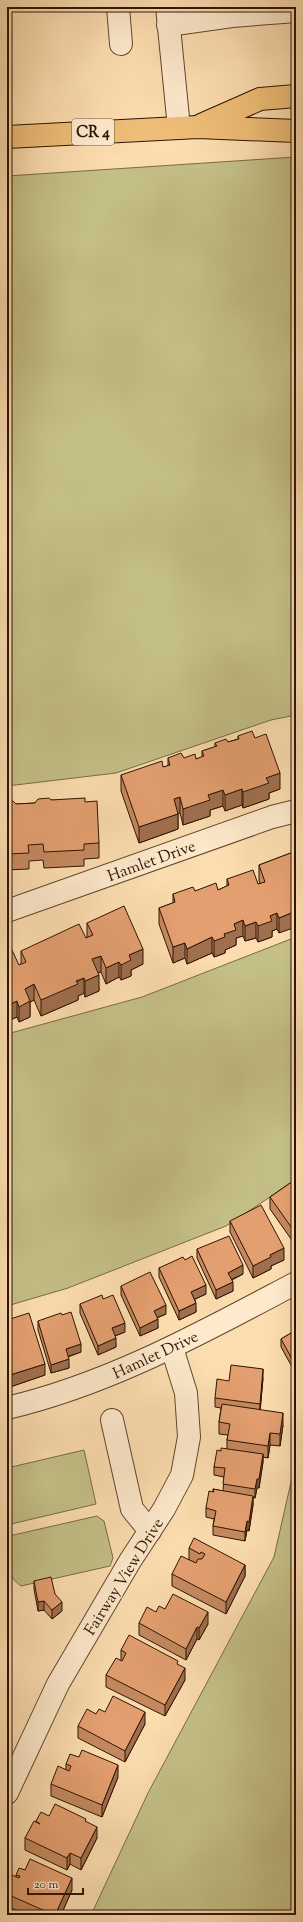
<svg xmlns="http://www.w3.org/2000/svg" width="303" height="1922" font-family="'Sorts Mill Goudy',serif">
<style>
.green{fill:#c4bf87;stroke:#796a45}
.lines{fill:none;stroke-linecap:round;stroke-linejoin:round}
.minor-casing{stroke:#62462e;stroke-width:24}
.major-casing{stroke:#2e1403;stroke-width:24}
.minor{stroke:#fde9cc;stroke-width:22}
.major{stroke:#eebe78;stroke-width:22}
.wall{fill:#c48960;stroke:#2e1403}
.shaded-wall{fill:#a06f4e;stroke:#2e1403}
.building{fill:#e49f70;stroke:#2e1403}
.labels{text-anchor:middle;stroke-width:3;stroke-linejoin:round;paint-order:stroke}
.shield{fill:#fde9cc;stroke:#6c543f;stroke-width:1}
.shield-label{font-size:15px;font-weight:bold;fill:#2e1403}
.street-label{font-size:16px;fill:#2e1403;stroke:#fde9cc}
</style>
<rect width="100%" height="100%" fill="#fcddb0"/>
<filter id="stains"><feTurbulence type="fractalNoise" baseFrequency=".005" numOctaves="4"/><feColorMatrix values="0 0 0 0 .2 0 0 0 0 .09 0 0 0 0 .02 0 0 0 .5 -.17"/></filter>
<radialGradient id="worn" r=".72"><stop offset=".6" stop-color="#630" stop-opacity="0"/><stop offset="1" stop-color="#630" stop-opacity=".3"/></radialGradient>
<g class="green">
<path d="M296 157V715L271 720 116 773 7 786V176Z"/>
<path d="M296 937V1180L226 1226 68 1288 7 1306V1034L142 997Z"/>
<path d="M84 1450 96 1504 7 1525V1468Z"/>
<path d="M296 1460V1915H91L148 1793 274 1557Z"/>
<path d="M97 1516 104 1521 113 1558 110 1566 21 1586C19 1584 16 1582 14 1580 7 1573 5 1544 9 1536Z"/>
</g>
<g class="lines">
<g class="minor-casing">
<g id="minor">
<path d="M118 7 121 44"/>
<path d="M167 7 179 128"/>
<path d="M168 25 232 16 296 11"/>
<path d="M7 911 272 817 296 811"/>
<path d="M7 1408C110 1384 203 1332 296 1283"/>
<path d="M112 1420 132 1509 150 1531"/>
<path d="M7 1793 58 1684 130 1561 164 1509 182 1475 189 1437 186 1393 172 1348"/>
</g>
</g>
<g class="major-casing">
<g id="major">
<path d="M201 125 260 99 296 96"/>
<path d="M7 137 198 127 296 131"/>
</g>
</g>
<use href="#minor" class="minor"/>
<use href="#major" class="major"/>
</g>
<g class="wall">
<path d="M238 736 255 738 280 789 269 793V799L243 808 242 805 225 811 223 806 210 810V816L183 825 180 813H178V829L139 843 121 791V775L163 767 168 766V758L196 759 202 757V751L215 747V743L228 742 238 739Z"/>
<path d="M51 800 85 802 99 843V858L84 859V866L44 868 43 860 29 861V869L7 870V802L16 804 35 803Z"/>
<path d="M296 851 279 933 277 929 272 931V937L258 942 256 938 245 941 243 936 236 938V945L225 950V953L214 957 212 953 187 964 185 958 173 963 159 924V908L173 903V894L195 891 218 890 227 886V879L258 884 260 883 259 881V865Z"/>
<path d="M87 923 143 964 131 970V976L121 980 119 977 106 984 101 972 98 973 99 991 85 997 84 993 78 996V1000L41 1016 34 1000 30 1002V1017L19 1022 17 1017 10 1020V1024L7 1025 19 965 21 964V951L86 938H87Z"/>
<path d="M296 1179V1246L270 1209V1197Z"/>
<path d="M230 1221 284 1260 271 1266V1269L253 1278 230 1232Z"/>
<path d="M197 1249 243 1274 232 1280 233 1291 216 1299 197 1258Z"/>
<path d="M185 1260 206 1294 195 1299 196 1312 179 1320 159 1277V1268Z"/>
<path d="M121 1286 166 1314 157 1318 158 1328 140 1336 121 1295Z"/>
<path d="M80 1304 125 1332 115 1336 116 1347 98 1355 80 1313Z"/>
<path d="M7 1320 45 1375 10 1387 7 1378Z"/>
<path d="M38 1321 81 1352 68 1357 69 1368 51 1373 38 1330Z"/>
<path d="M296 1330V1374L281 1347V1339Z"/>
<path d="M263 1378 260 1410 283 1425 280 1446 270 1445 268 1458 263 1457V1462L259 1488H257L255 1498H253V1505L249 1531 247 1530 245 1541 213 1535V1526L214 1519 206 1517V1508L213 1492V1489L223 1491 224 1477 214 1475V1467L221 1451 227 1449V1440L228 1435 219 1434V1422L221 1408 215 1407V1398L229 1381Z"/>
<path d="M189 1548 245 1565V1576L226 1614 172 1586V1574L189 1560Z"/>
<path d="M34 1581 55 1594 62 1611 52 1619 44 1610 38 1611 34 1589Z"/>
<path d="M165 1609 208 1624 199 1640 197 1639 186 1660 139 1635V1623L156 1612Z"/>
<path d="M121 1650 178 1665 185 1680 165 1716 106 1687V1675L121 1660Z"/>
<path d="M96 1714 145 1724 125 1762 78 1738V1726Z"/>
<path d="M66 1764 118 1777 102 1817 51 1796V1784L66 1769Z"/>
<path d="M49 1816 86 1822 97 1838 81 1870 70 1864 67 1870 25 1850V1838L36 1823V1821Z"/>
<path d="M25 1870 72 1890 61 1915H27L7 1906V1885L16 1877V1875Z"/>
</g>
<g class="shaded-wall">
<path d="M280 773V789L269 793V799L243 808V792L266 778Z"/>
<path d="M242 789V805L225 811V795Z"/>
<path d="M223 790V806L210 810V816L183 825V809L208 795Z"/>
<path d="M180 797V813L174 815V799Z"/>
<path d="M178 814V829L139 843V827Z"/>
<path d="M296 911V927L279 933V918Z"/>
<path d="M277 913V929L272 931V937L258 942V926L270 916Z"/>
<path d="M243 920V936L236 938V945L225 950V953L214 957V941L224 934 234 924Z"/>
<path d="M256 922V938L245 941V926Z"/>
<path d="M212 937V953L187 964V949Z"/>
<path d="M185 943V958L173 963V947Z"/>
<path d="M143 949V964L131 970V976L121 980V965L129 955Z"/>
<path d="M101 956V972L92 975V959Z"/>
<path d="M119 962V977L106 984V968Z"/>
<path d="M99 975V991L85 997V981Z"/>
<path d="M84 978V993L78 996V1000L41 1016V1000Z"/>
<path d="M34 984V1000L30 1002V1017L19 1022V1007L25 989Z"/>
<path d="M17 1001V1017L10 1020V1024L7 1025V1009L9 1005Z"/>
<path d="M284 1248V1260L271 1266V1269L253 1278V1266L270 1255Z"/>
<path d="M243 1265V1274L228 1281V1273Z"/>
<path d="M233 1282V1291L216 1299V1290Z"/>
<path d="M206 1285V1294L191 1301V1292Z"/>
<path d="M196 1303V1312L179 1320V1311Z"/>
<path d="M166 1305V1314L154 1319V1311Z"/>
<path d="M158 1319V1328L140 1336V1328Z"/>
<path d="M125 1323V1332L112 1337V1328Z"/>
<path d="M116 1338V1347L98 1355V1346Z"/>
<path d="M81 1344V1352L66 1357V1349Z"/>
<path d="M69 1359V1368L51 1373V1365Z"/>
<path d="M45 1364V1375L10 1387V1375Z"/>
<path d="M263 1369V1378L260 1413V1404Z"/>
<path d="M283 1413V1425L280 1446V1434Z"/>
<path d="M270 1433V1445L268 1458V1446Z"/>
<path d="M263 1454V1462L259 1488V1479Z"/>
<path d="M257 1479V1488L255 1498V1489Z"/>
<path d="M253 1496V1505L249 1531V1522Z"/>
<path d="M247 1521V1530L245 1541V1532Z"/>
<path d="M245 1565V1576L226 1614V1602Z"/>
<path d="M44 1601V1610L38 1611V1602Z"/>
<path d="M62 1602V1611L52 1619V1610Z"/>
<path d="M208 1612V1624L199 1640V1628Z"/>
<path d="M197 1627V1639L186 1660V1649Z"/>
<path d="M185 1668V1680L165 1716V1705Z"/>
<path d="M145 1712V1724L125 1762V1751Z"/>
<path d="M118 1765V1777L102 1817V1805Z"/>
<path d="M97 1827V1838L81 1870V1858Z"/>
<path d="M70 1853V1864L67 1870V1858Z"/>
<path d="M72 1878V1890L61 1915H55Z"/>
</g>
<g class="building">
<path d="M252 731 255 738 266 734 280 773 266 778 269 783 243 792 242 789 225 795 223 790 208 795 210 800 183 809 180 797 174 799 178 814 139 827 121 775 162 761 163 767 170 765 168 758 181 753 184 758 195 754 196 759 204 756 202 751 217 746 215 743 226 739 228 742 239 739 238 736Z"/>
<path d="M49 798 51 800 85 798V802L97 801 99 843 84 844V850L44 852 43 844 28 845 29 853 7 854V802L13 801 16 804 35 803 38 799Z"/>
<path d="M296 851V911L279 918 277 913 270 916 272 921 258 926 256 922 245 926 243 920 234 924 236 930 224 934 225 937 214 941 212 937 187 949 185 943 173 947 159 908 175 902 173 894 193 887 195 891 216 883 218 890 229 885 227 879 253 870 258 884 265 882 259 865Z"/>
<path d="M124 906 143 949 129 955 131 960 121 965 119 962 106 968 101 956 92 959 99 975 85 981 84 978 76 981 78 984 41 1000 34 984 25 989 30 1001 19 1007 17 1001 9 1005 10 1008 7 1009V950L11 948 19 965 26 962 21 951 79 924 86 938 93 935 87 923Z"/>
<path d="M296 1179V1234L270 1197Z"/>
<path d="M261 1205 284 1248 270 1255 271 1257 253 1266 230 1221Z"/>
<path d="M229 1236 243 1265 228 1273 233 1282 216 1290 197 1249Z"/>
<path d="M192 1256 206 1285 191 1292 196 1303 179 1311 159 1268 183 1257 185 1260Z"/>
<path d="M150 1272 166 1305 154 1311 158 1319 140 1328 121 1286Z"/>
<path d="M102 1295 103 1299 113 1295 125 1323 112 1328 116 1338 98 1346 80 1304Z"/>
<path d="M71 1312 81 1344 66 1349 69 1359 51 1365 38 1321 61 1313 62 1315Z"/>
<path d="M29 1313 45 1364 10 1375 7 1366V1320Z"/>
<path d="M296 1330V1366L281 1339Z"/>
<path d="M231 1365 263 1369 260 1404 215 1398 217 1379 229 1381Z"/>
<path d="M222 1404 283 1413 280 1434 270 1433 268 1446 227 1440 230 1424 219 1422Z"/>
<path d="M221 1448 263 1454 259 1479H257L255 1489 223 1484 225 1468 214 1467 217 1450 221 1451Z"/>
<path d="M213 1489 253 1496 249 1522 247 1521 245 1532 213 1526 216 1511 206 1508 209 1491 214 1492Z"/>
<path d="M194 1538 245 1565 226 1602 172 1574 181 1556 196 1563 198 1559H202L205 1554 201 1552 200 1554 189 1548Z"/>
<path d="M51 1577 55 1594 62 1602 52 1610 44 1601 38 1602 34 1581Z"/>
<path d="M173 1594 208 1612 199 1628 197 1627 186 1649 139 1623 147 1607 156 1612 159 1606 165 1609Z"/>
<path d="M129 1635 178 1661 177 1664 185 1668 165 1705 106 1675 116 1658 122 1661 126 1653 121 1650Z"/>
<path d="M113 1696 145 1712 125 1751 78 1726 87 1709 96 1714 99 1709 105 1712Z"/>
<path d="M82 1750 118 1765 102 1805 51 1784 58 1766 69 1771 71 1766 66 1764 70 1754 79 1757Z"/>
<path d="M55 1804 86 1819 85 1821 97 1827 81 1858 70 1853 67 1858 25 1838 34 1821 40 1824 36 1821 41 1812 49 1816Z"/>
<path d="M30 1859 72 1878 55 1915H54L7 1894V1885L12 1875 19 1878 20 1876 16 1875 19 1868 25 1870Z"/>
<path d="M7 1911 16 1915H7Z"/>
</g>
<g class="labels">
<rect class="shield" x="72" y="119" width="42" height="26" rx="3"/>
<g class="shield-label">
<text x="93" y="137">CR 4</text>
</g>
<g class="street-label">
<text transform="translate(151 860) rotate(-20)" y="6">Hamlet Drive</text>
<text transform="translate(155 1354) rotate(-25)" y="6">Hamlet Drive</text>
<text transform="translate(123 1576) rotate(-58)" y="6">Fairway View Drive</text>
</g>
</g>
<rect width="303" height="1922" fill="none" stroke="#fcddb0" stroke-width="24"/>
<rect x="8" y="8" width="287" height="1906" fill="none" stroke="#2e1403" stroke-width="2"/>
<rect x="12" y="12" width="279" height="1898" fill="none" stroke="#2e1403"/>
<path d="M28 1888v6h55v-6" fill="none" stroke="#2e1403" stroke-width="2"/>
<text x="34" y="1888" font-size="12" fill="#2e1403" stroke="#fde9cc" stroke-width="3" paint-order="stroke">20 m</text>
<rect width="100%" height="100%" filter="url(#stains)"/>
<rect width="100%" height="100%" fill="url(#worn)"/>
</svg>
